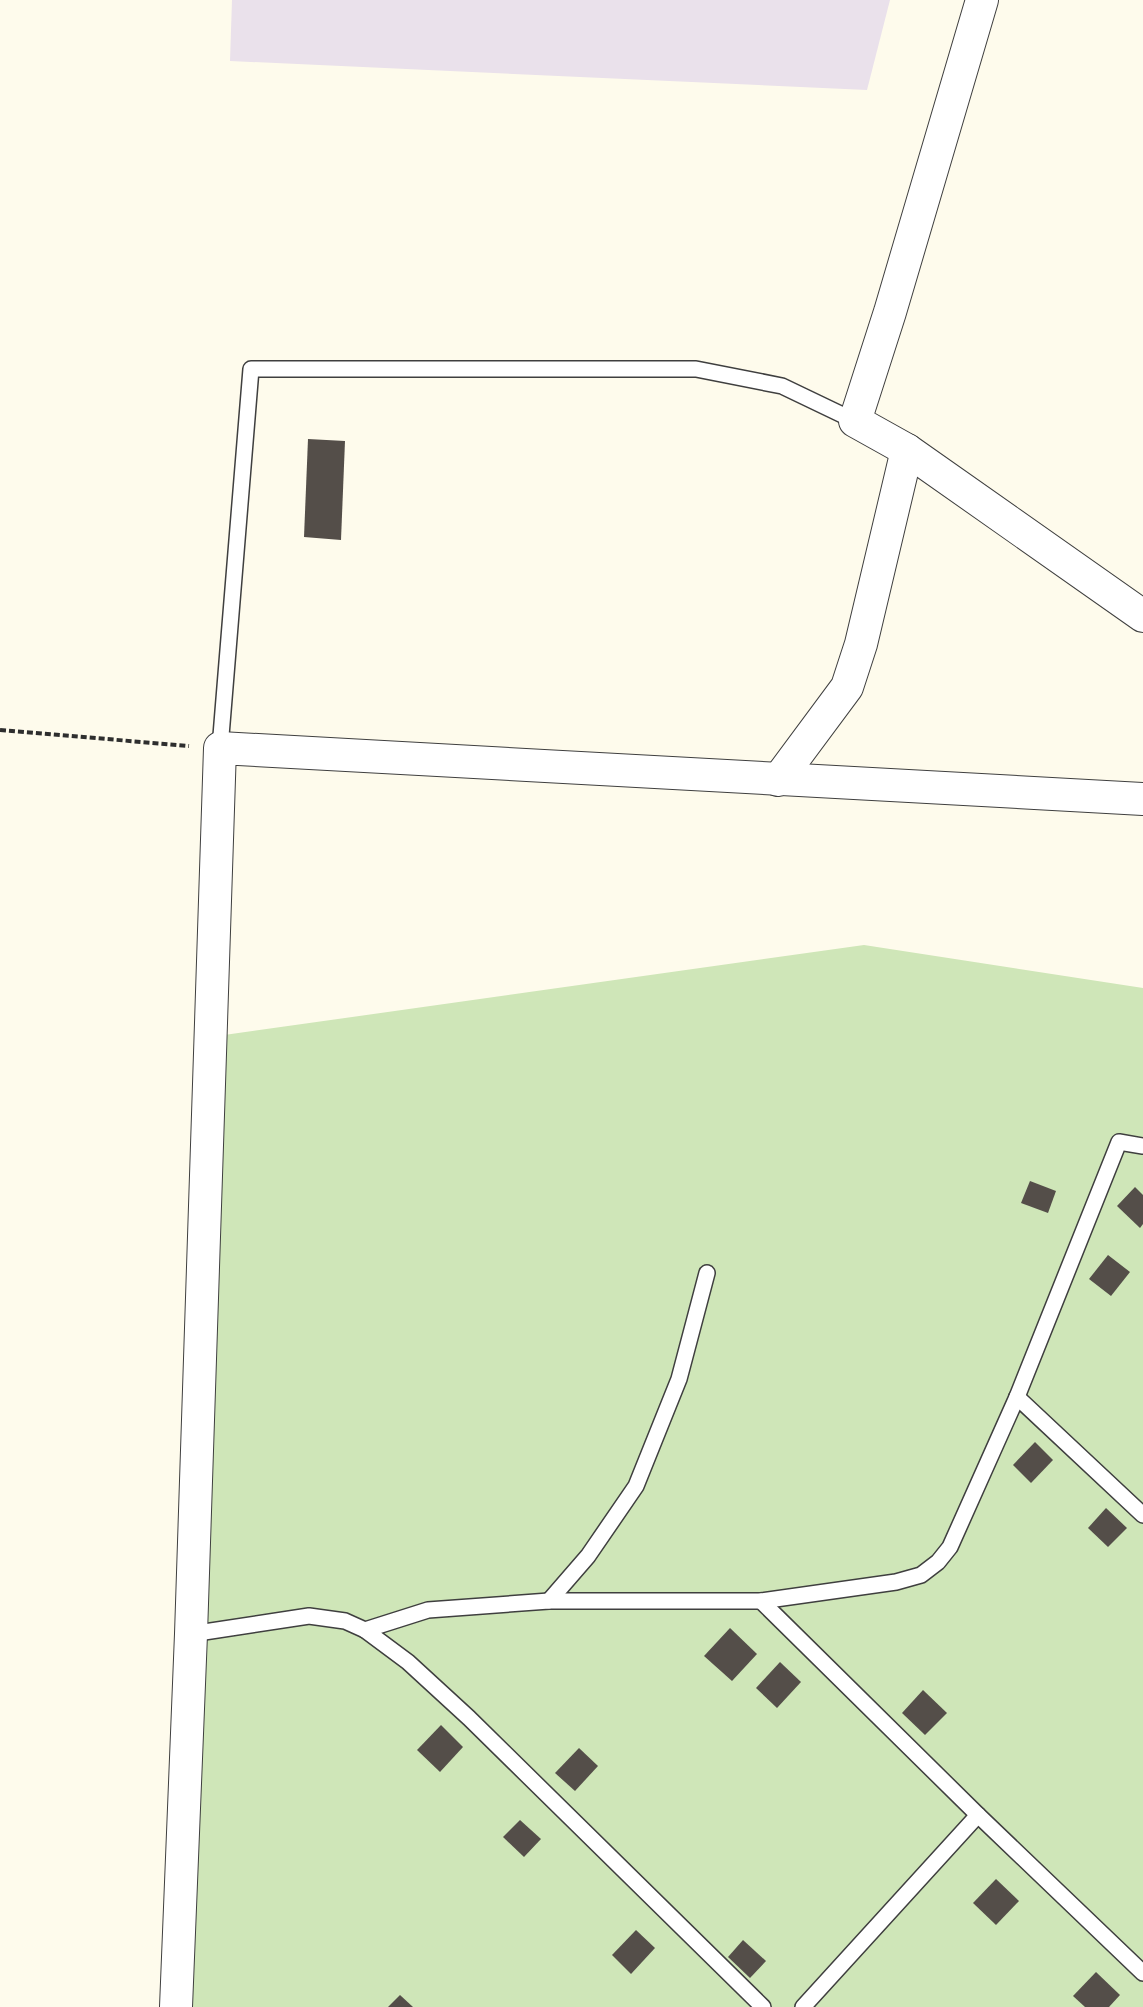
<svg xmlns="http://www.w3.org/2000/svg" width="1143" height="2007" font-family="'Source Serif 4',serif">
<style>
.industrial{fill:#eae1eb}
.green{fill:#cfe6b8}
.building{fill:#544e49}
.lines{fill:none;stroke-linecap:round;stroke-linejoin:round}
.service-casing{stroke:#3f3f3f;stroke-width:18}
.minor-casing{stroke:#3f3f3f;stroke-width:34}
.path{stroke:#2e2e2e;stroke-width:4;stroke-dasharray:6 3;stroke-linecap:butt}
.service{stroke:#fff;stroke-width:15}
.minor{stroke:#fff;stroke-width:32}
</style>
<rect width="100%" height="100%" fill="#fefbec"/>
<path class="industrial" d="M232 0H890L867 90 230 61Z"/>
<path class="green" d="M864 945 1143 988V2007H176L210 1037Z"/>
<g class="building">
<path d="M308 439 345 441 341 540 304 537Z"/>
<path d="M1030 1181 1056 1191 1048 1213 1021 1203Z"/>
<path d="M1135 1187 1143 1195V1224L1140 1228 1117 1206Z"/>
<path d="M1108 1255 1130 1272 1111 1296 1089 1279Z"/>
<path d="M1035 1442 1053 1460 1031 1483 1013 1465Z"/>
<path d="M1106 1508 1127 1528 1108 1547 1088 1528Z"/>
<path d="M730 1628 757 1654 732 1681 704 1656Z"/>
<path d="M780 1662 801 1682 777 1708 756 1688Z"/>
<path d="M923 1690 947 1713 925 1735 902 1713Z"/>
<path d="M441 1725 463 1747 440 1772 417 1750Z"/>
<path d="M579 1748 598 1766 575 1791 555 1773Z"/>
<path d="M520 1820 541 1839 524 1857 503 1837Z"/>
<path d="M996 1879 1019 1901 996 1925 973 1903Z"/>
<path d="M636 1930 655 1948 631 1974 612 1955Z"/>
<path d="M743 1940 766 1961 750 1978 728 1957Z"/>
<path d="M1096 1972 1120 1995 1109 2007H1085L1073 1996Z"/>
<path d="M400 1995 413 2007H388Z"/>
</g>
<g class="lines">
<g class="service-casing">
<g id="service">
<path d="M220 748 251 369H696L782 386 855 421"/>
<path d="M1017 1397 1143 1515"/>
<path d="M549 1601 588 1556 636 1486 679 1379 707 1273"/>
<path d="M761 1601 978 1815 1143 1973"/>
<path d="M365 1630 408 1662 469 1718 763 2007"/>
<path d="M191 1634 309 1616 345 1621 365 1630 428 1610 549 1601H761L896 1582 921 1575 938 1562 950 1547 1017 1397 1119 1142 1143 1146"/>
<path d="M803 2007 978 1815"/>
</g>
</g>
<g class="minor-casing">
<g id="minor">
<path d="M982 0 890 312 855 421 907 450 1143 616"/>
<path d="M778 780 847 687 861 644 907 450"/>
<path d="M176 2007 191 1634 220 748 1143 799"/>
</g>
</g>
<path class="path" d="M0 730 189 746"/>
<use href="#service" class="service"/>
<use href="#minor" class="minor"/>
</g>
</svg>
